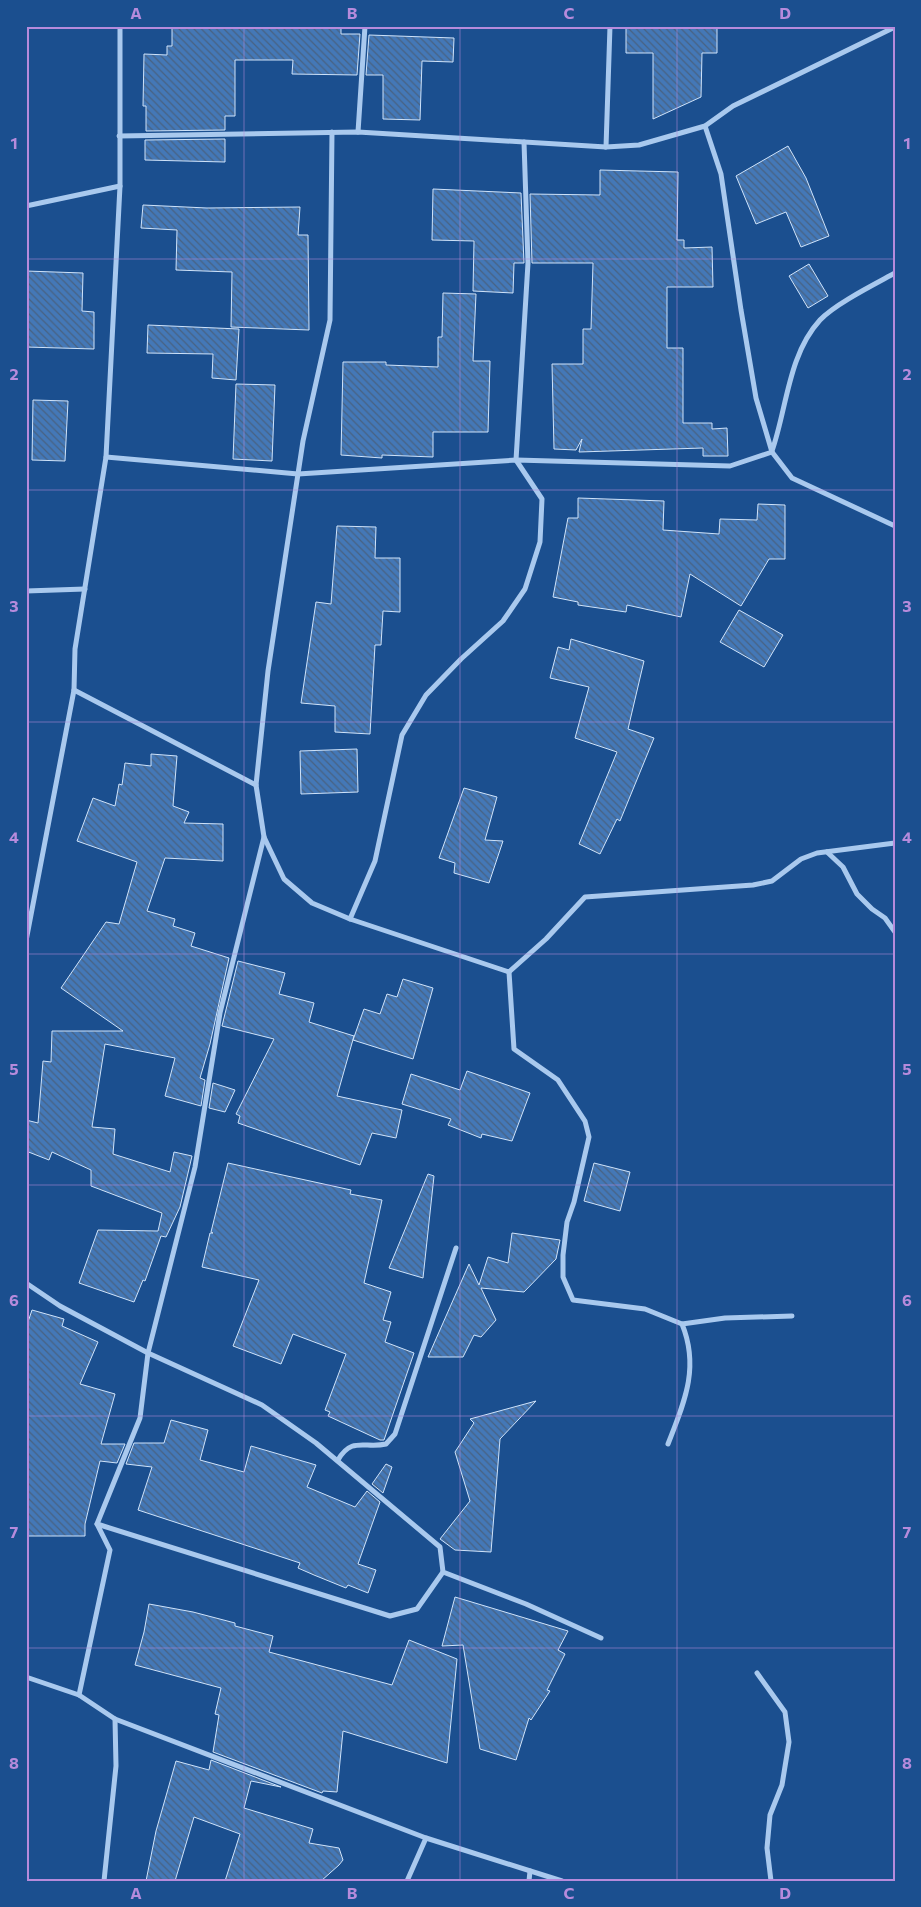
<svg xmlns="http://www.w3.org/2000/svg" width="921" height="1907" font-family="Commissioner,sans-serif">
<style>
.building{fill:url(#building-back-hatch);stroke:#cfe3fa}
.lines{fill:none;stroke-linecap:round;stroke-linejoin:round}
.street{stroke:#a9c9ee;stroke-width:5}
.grid{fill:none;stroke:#b68bdc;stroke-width:1;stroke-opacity:0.55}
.neatline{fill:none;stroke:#b68bdc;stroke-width:2}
.grid-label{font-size:16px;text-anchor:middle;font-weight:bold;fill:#b68bdc}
</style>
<defs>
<pattern id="building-back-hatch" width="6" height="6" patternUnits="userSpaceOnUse" patternTransform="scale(1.25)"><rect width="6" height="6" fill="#4478b7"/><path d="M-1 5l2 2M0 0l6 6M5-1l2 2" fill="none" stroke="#486282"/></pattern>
</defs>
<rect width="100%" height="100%" fill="#1b4f8f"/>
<g class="building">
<path d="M172 26H341V34H360L357 75 292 74 293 60H235V116H225V130L146 131V106H143L144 54 167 55V46H172Z"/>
<path d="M626 26H717V53H702L701 97 653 119V53H626Z"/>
<path d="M369 35 454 38 453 62 422 61 420 120 383 119V75H366Z"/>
<path d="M225 139V162L145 160V140Z"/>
<path d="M788 146 806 178 829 236 801 247 786 212 756 224 736 176Z"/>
<path d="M600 170 678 172 677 240H684V248L712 247 713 287H667V348H683V423H712V429L727 428 728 456H703V448L579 452 582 439 576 450 554 449 552 364H583V329H591L593 263H532L530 194 600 195Z"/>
<path d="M433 189 521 193 524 263H514L513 293 473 291 474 241 432 240Z"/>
<path d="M143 205 207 208 300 207 298 235H308L309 330 231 327 232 272 176 270 177 230 141 228Z"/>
<path d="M809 264 828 296 808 308 789 276Z"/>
<path d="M26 271 83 273 82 311 94 312V349L26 347Z"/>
<path d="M443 293 476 294 473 361H490L488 432H433V457L382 455V458L341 455 343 362H386V365L438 367V337H442Z"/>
<path d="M148 325 239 329 236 380 212 378 213 354 147 353Z"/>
<path d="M236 384 275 385 272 461 233 459Z"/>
<path d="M33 400 68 401 65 461 32 460Z"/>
<path d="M578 498 664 501 663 530 719 534 720 519 757 520 758 504 785 505V559H769L741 606 690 574 681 617 627 605 626 612 578 605V602L553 597 568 518H578Z"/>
<path d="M337 526 376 527 375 558H400V612L383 611 381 645H375L370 734 335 732V706L301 703 316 602 331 604Z"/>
<path d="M739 610 783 635 764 667 720 642Z"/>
<path d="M571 639 644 661 628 729 654 738 620 821 617 819 600 854 579 844 617 752 575 738 589 687 550 678 558 647 569 650Z"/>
<path d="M357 749 358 792 301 794 300 751Z"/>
<path d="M151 754 177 756 173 806 189 812 184 823 223 824V861L165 858 147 911 175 919 173 926 195 933 191 946 229 958 210 1044 200 1078 205 1080 201 1106 165 1096 175 1058 105 1044 92 1127 115 1129 113 1154 170 1172 174 1152 192 1156 180 1207 166 1237 161 1236 145 1281 143 1280 134 1302 79 1283 98 1230 158 1231 162 1213 91 1186V1170L52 1152 49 1160 26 1151V1120L38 1123 43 1061 51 1062 52 1031H123L61 988 106 922 119 924 137 862 77 841 93 798 115 806 119 784 122 785 125 763 151 766Z"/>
<path d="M464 788 497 797 485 840 503 841 489 883 454 873 455 863 439 858Z"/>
<path d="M238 961 285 973 279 994 314 1003 309 1022 354 1036 337 1096 402 1110 396 1138 372 1133 360 1165 238 1123 240 1116 236 1114 274 1039 222 1026Z"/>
<path d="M403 979 433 988 413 1059 353 1040 364 1009 380 1014 387 994 397 997Z"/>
<path d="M467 1071 530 1093 512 1141 482 1134 481 1138 448 1125 451 1119 402 1104 411 1074 460 1090Z"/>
<path d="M213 1083 235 1090 225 1112 209 1108Z"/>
<path d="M228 1163 351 1190 350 1194 382 1200 364 1283 391 1292 383 1320 391 1322 385 1342 414 1353 384 1440H380L328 1416 330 1412 325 1410 346 1354 293 1334 281 1364 233 1346 259 1280 202 1267 210 1233H213L211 1232Z"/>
<path d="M594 1163 630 1172 620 1211 584 1201Z"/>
<path d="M428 1174 434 1176 423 1278 389 1268Z"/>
<path d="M512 1233 560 1240 556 1259 524 1292 481 1288 496 1320 481 1337 474 1335 463 1357H428L469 1264 479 1285 488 1257 508 1263Z"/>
<path d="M32 1310 64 1319 62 1326 98 1342 80 1384 115 1394 101 1444H125L117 1463 100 1461 85 1524V1536H26V1328Z"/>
<path d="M536 1401 500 1439 491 1552 455 1550 440 1539 470 1501 455 1452 474 1423 470 1419Z"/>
<path d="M171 1420 208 1430 200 1460 244 1472 251 1446 316 1465 307 1487 355 1507 367 1491 380 1502 358 1564 376 1570 368 1593 348 1585 346 1588 314 1575 298 1568 300 1563 138 1510 152 1467 126 1464 134 1443H164Z"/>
<path d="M386 1464 392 1467 383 1493 372 1484Z"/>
<path d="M455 1597 568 1631 558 1650 565 1654 547 1690 550 1691 531 1720 529 1718 516 1760 480 1749 463 1645 442 1646Z"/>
<path d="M149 1604 193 1612 235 1623V1626L273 1636 269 1652 392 1685 409 1640 457 1659 447 1763 343 1731 337 1792 323 1791 322 1793 213 1752 219 1715 215 1714 221 1688 135 1665 144 1632Z"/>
<path d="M211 1760 281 1787 251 1781 244 1808 313 1829 309 1843 339 1848 343 1860 339 1865 321 1881H225L240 1834 194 1817 175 1881H146L156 1831 176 1761 209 1770Z"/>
</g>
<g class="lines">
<g class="street">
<path d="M705 126 721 174 741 310 756 398 772 452 792 478 895 526"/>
<path d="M332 132 330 320 303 441 268 671 256 785 264 837 284 879 312 903 350 919 509 972 546 939 585 897 753 885 772 881 801 859 817 853 895 843"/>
<path d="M358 132 365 26"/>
<path d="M119 136 358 132 606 147 639 145 705 126 733 106 895 27"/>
<path d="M606 147 610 26"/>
<path d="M26 206 120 186"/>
<path d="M772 451C787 408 788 355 820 320 835 304 875 284 895 273"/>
<path d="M106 457 298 474 516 460 730 466 772 452"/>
<path d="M26 591 85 589"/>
<path d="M74 690 256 785"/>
<path d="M827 852 843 867 857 894 872 909 885 918 895 932"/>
<path d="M350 919 375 861 402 735 426 695 461 659 503 621 525 589 540 542 542 499 516 460 528 263 524 142"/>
<path d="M26 941 74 690 75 649 106 457 120 186V26"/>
<path d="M509 972 514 1049 558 1080 585 1121 589 1137 574 1202 567 1222 563 1255V1277L573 1300 645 1309 682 1324 725 1318 792 1316"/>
<path d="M26 1283 60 1306 148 1353 262 1405 316 1443 440 1547 443 1572 526 1604 601 1638"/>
<path d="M668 1444C684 1403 700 1368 682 1324"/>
<path d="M338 1460C352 1436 365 1449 386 1444L395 1434 456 1248"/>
<path d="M97 1524 390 1616 417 1609 443 1572"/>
<path d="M757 1673 785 1712 789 1742 782 1785 770 1815 767 1848 771 1881"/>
<path d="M26 1677 79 1695 115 1719 426 1838 562 1881"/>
<path d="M79 1695 110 1550 97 1524 140 1418 148 1353 195 1167 220 1013 264 837"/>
<path d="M104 1881 116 1766 115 1719"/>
<path d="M407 1881 426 1838"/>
<path d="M529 1881 530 1871"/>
</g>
</g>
<path class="grid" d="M244 26V1881M460 26V1881M677 26V1881M26 259H895M26 490H895M26 722H895M26 954H895M26 1185H895M26 1416H895M26 1648H895"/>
<rect width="921" height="1907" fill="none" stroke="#1b4f8f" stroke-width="55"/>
<rect x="28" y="28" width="866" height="1852" class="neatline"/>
<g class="grid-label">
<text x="136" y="19">A</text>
<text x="352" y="19">B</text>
<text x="569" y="19">C</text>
<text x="785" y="19">D</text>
<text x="14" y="149">1</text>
<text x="907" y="149">1</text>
<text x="14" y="380">2</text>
<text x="907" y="380">2</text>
<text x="14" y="612">3</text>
<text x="907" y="612">3</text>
<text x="14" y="843">4</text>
<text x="907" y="843">4</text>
<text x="14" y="1075">5</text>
<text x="907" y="1075">5</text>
<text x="14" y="1306">6</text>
<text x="907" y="1306">6</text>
<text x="14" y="1538">7</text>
<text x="907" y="1538">7</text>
<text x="14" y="1769">8</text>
<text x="907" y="1769">8</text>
<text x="136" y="1899">A</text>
<text x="352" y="1899">B</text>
<text x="569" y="1899">C</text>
<text x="785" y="1899">D</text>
</g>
</svg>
